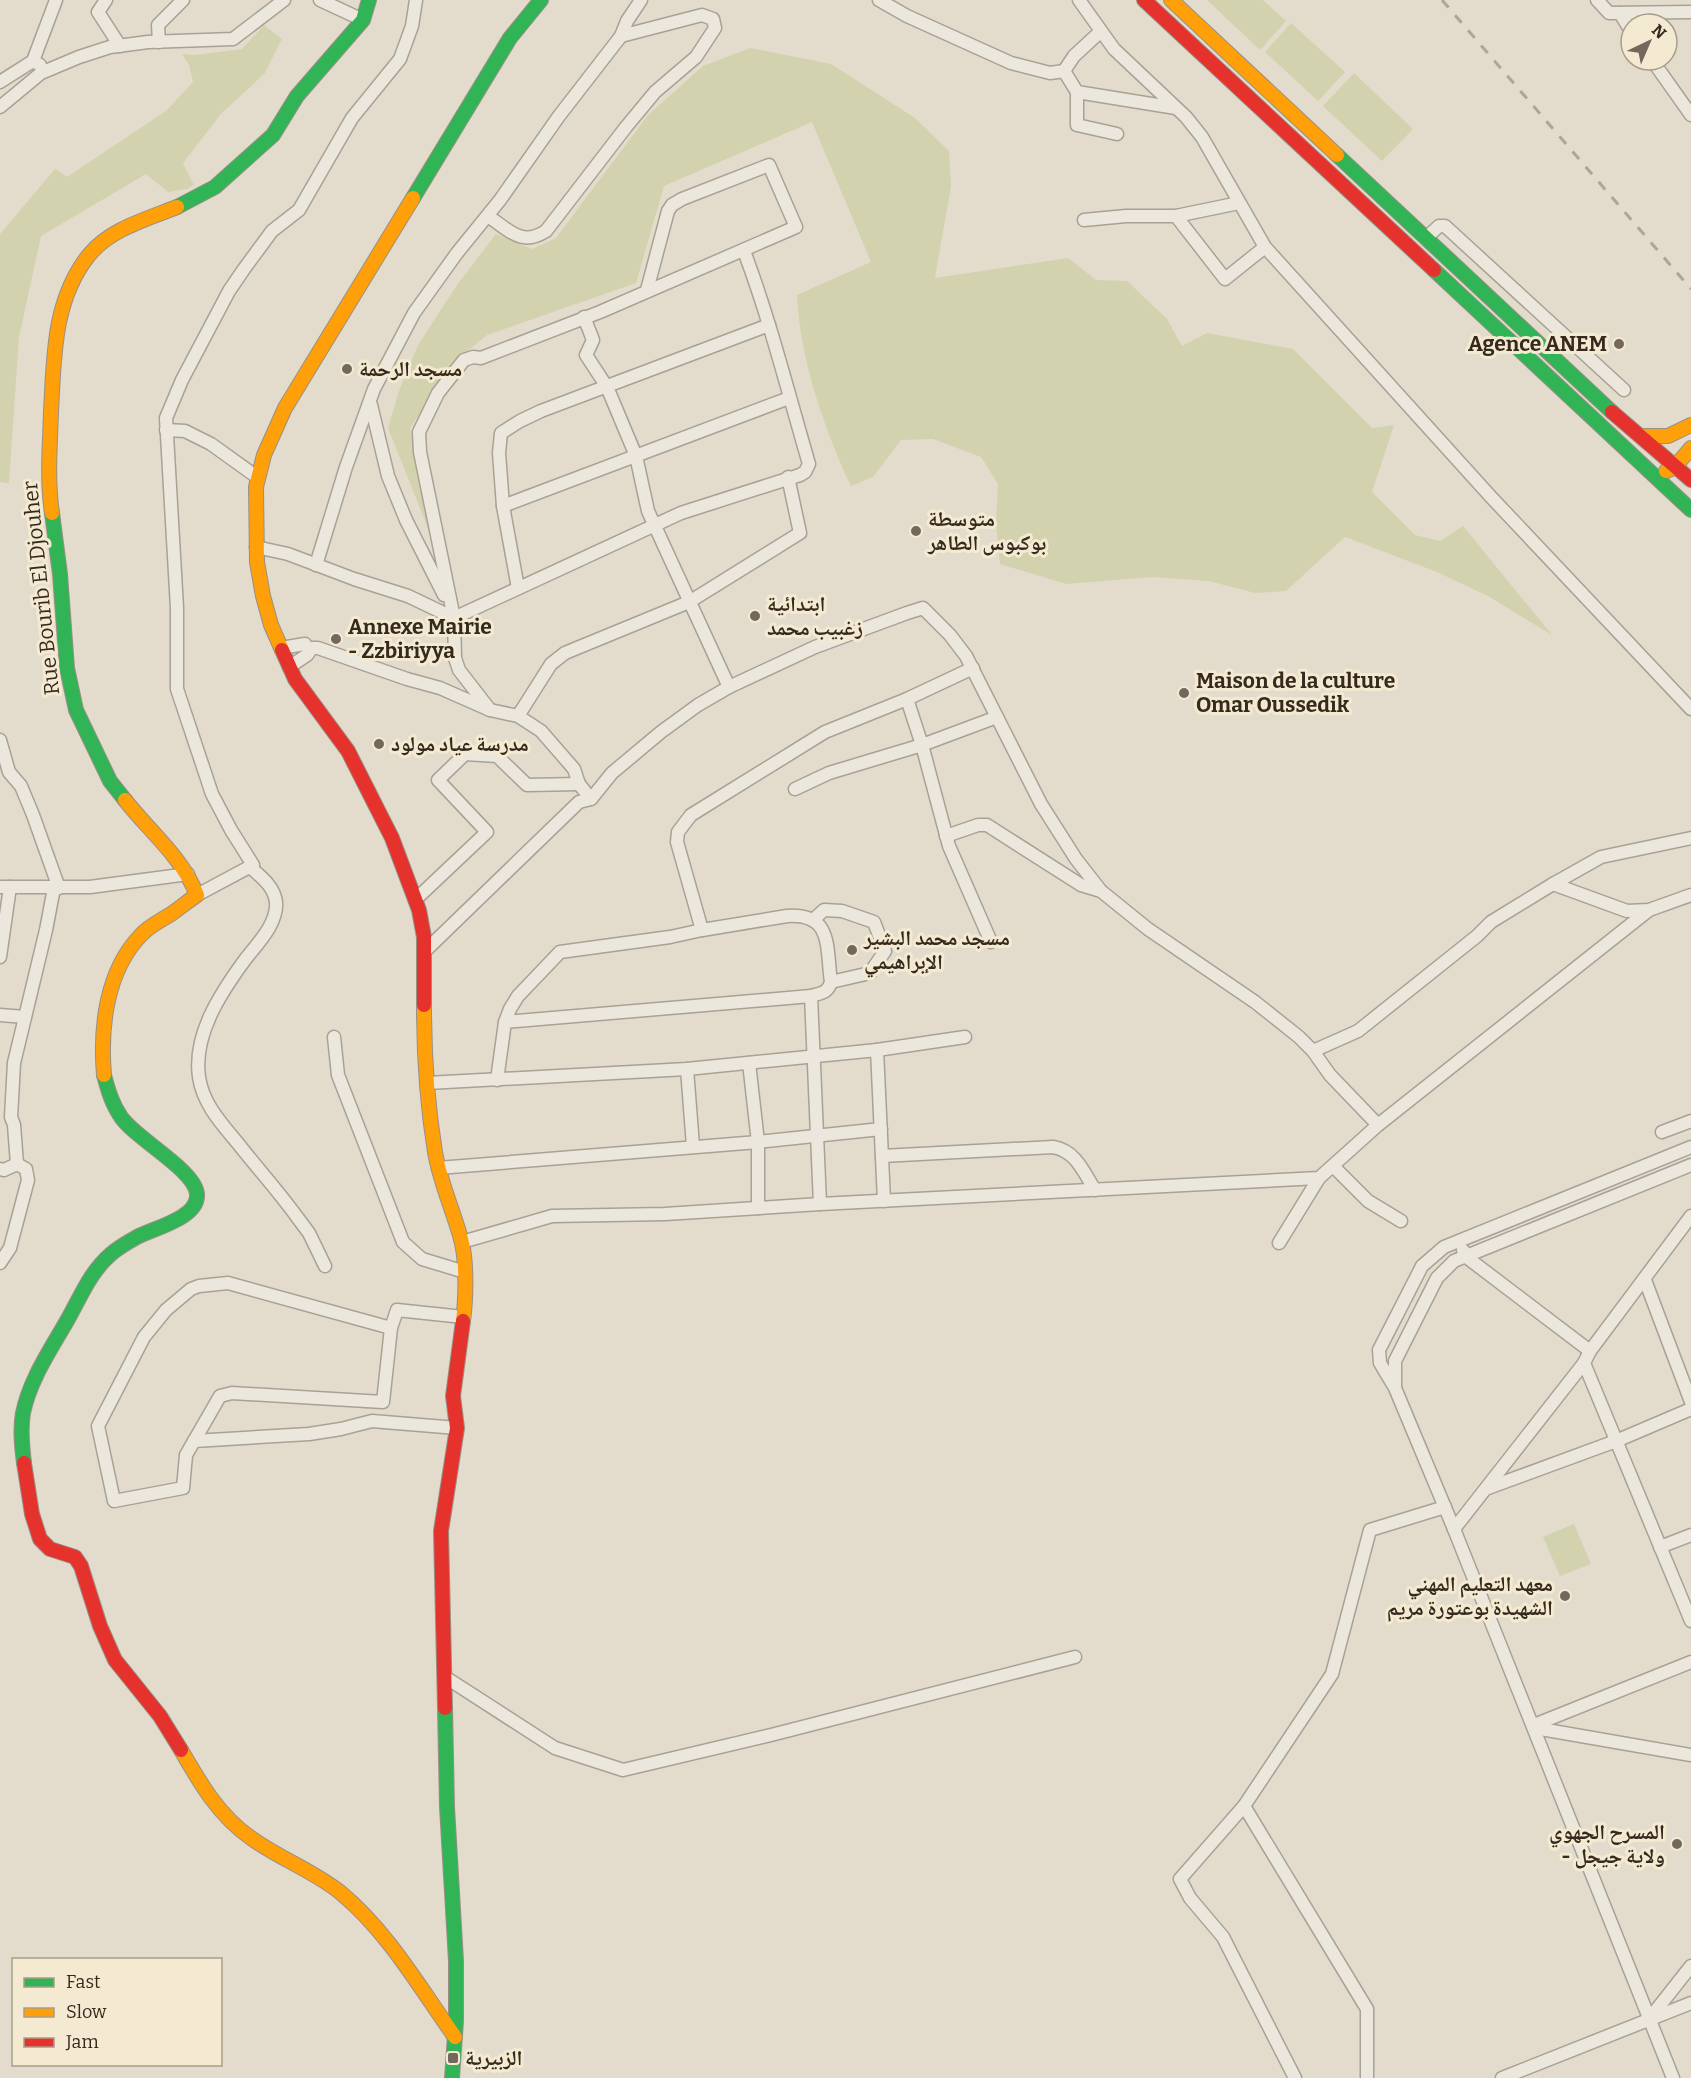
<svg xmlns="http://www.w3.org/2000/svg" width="1691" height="2078" font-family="Bitter,'Noto Naskh Arabic',serif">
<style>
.green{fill:#d2d2ae}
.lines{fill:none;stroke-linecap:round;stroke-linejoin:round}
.street-casing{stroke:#a8a195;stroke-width:15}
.fast-casing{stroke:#989085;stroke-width:16}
.slow-casing{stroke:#989085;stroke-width:16}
.jam-casing{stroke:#989085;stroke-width:16}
.street{stroke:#ece7dd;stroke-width:12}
.fast{stroke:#30b455;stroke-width:14}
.slow{stroke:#ff9f0a;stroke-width:14}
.jam{stroke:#e5322d;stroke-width:14}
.rail{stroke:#aaa69e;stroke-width:3;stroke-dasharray:10 10;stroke-linecap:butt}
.poi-dot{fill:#73685b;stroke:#f4ead1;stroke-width:2}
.labels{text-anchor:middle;stroke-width:6;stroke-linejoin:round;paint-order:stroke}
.poi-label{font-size:21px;font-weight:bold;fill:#36291e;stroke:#f4ead1;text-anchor:start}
.street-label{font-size:21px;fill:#36291e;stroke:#f4ead1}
</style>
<rect width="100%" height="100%" fill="#e3dccc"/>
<g class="green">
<path d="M1207 0H1263L1286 21 1260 50Z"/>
<path d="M1291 23 1345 72 1318 101 1265 52Z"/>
<path d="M264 25 282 39 265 73 221 114 183 163 194 185 187 189 168 192 146 174 41 236 19 337 9 483 0 482V234L55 169 67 177 166 111 193 82 189 65 182 54 194 55 242 49Z"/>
<path d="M750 48 831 64 915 118 949 151 951 186 935 278 1068 258 1096 280 1127 281 1167 319 1182 346 1207 333 1293 349 1372 428 1394 425 1372 492 1415 535 1440 541 1463 526 1552 635 1488 596 1437 572 1345 537 1286 591 1255 593 1209 581 1152 577 1066 584 1000 564 996 523 998 484 981 457 933 439 901 440 873 477 851 486C824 429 800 359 797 295L871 262 812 122 664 186 636 283 487 335 458 359 410 428 434 543 388 428 399 391 418 345 457 285 496 234 532 249 556 238 648 115 703 66Z"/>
<path d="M1354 73 1413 129 1382 161 1323 106Z"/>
<path d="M1574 1524 1591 1564 1560 1576 1543 1537Z"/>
</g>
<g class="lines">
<g class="street-casing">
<g id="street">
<path d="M106 0 98 12 120 46"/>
<path d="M320 0 363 20"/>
<path d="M879 0 907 16 1011 63 1050 73 1064 71 1074 56 1101 31"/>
<path d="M1079 0 1114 49 1186 117 1202 137 1265 247 1491 497 1691 709"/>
<path d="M1597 0 1609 13 1691 12"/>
<path d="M1620 13 1631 31"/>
<path d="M159 42 158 25 183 0"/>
<path d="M1652 60 1691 115"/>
<path d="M33 61 56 0"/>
<path d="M1064 71 1077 92 1176 108"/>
<path d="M0 82 33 61 40 65"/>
<path d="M1077 92V125L1117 134"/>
<path d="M0 107 41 73 79 57 110 47 148 42 233 39 284 0"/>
<path d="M488 216C509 230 521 247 546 231L626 127 655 92 696 57 715 28 713 19 702 15 621 36"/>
<path d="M1176 216 1225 279 1265 247"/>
<path d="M1084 220 1126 216H1176L1239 203"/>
<path d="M1426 238 1439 226H1445L1624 390"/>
<path d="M584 317 593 340 586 355 607 387 636 456 648 511 729 687"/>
<path d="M371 405 388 476 406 520 444 595"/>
<path d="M166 430 185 431 211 444 257 477"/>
<path d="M503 506 789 398"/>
<path d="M256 547 288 554 354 579 408 596 454 618"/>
<path d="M316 565 346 467 374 389 414 313 457 253 500 200 559 116 621 36 627 21 641 0"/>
<path d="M518 588 503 506 499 453 501 433 520 421 541 411 769 325"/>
<path d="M454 618 681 513 800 475 805 472 809 464C788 392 770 320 744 251"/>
<path d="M281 648 305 644"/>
<path d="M289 667 307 655 312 648H318L407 679 440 688 490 710 518 716 541 731 574 769 579 784 591 799"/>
<path d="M907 699 922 745 949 846 991 942"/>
<path d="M490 710 459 670 455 658 454 618 420 452 419 432 438 393 464 360 473 357 481 358 600 312 796 227 769 165 682 199 672 205 668 211 647 290"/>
<path d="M518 716 551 664 565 653 689 602 800 533 788 477"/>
<path d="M0 740 9 772 21 786 33 815 59 888"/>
<path d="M795 789 829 773 922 745 997 717"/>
<path d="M946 836 978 825H987L1081 885 1101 891"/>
<path d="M250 867C261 877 274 886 276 902 278 924 256 945 244 961 220 994 193 1035 199 1077 203 1105 223 1125 240 1146 259 1170 279 1192 297 1217L309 1233 325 1266"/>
<path d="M1553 884 1627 911 1649 910 1691 895"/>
<path d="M0 887H90L188 874"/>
<path d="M197 895 253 865 231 830 212 794 177 689V608L166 418 182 380 229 291 244 269 272 231 299 210 352 118 400 59 412 26 416 0"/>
<path d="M415 900 487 832 438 780 465 754 497 756 527 785 579 784"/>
<path d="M814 919 824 910 842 911 874 922 885 951 870 973 831 982"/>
<path d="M702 930 677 842 678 832 691 815 825 732 907 699 973 668"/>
<path d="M424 952 579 802 591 799 612 773 661 732 698 705 729 687 815 647 907 613 923 608 950 635 966 656 1041 804 1076 859 1101 891 1148 929 1255 1002 1299 1037 1313 1051 1330 1075 1378 1125"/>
<path d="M0 957 10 887"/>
<path d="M811 996 820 1204"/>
<path d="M0 1015 25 1017"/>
<path d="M334 1037 338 1075 403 1242 422 1259 465 1272"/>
<path d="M877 1050 965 1037"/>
<path d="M1313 1051 1358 1031 1477 936 1491 922 1553 884 1601 857 1691 838"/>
<path d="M749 1063 758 1142V1208"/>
<path d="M687 1069 693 1146"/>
<path d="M497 1080 505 1022 510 1009 518 996 560 952 670 937 702 930 787 916C833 913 826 947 831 982 828 993 821 993 811 996L505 1022"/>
<path d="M427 1083 687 1069 877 1050 884 1201"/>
<path d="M1662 1132 1691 1121"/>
<path d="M882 1156 1053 1147C1076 1151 1083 1171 1095 1190"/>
<path d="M17 1164 14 1125 11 1117 14 1063 46 930 54 888"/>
<path d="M1333 1166 1368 1201 1401 1221"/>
<path d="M438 1168 758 1142 881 1129"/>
<path d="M0 1169 4 1170 17 1164"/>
<path d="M462 1242 552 1216 665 1214 820 1204 1319 1178 1378 1125 1649 910"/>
<path d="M1279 1243 1319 1178"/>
<path d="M1463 1250 1465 1256 1590 1351"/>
<path d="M0 1263 10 1248 28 1180 26 1169 17 1164"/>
<path d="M1645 1280 1691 1402"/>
<path d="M391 1328 383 1402 232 1393 220 1396 186 1455 183 1488 114 1501 98 1426 144 1337 166 1310 191 1289 199 1286 228 1283 391 1328 397 1310 463 1317"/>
<path d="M1584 1363 1691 1621"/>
<path d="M1395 1387V1361L1437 1278 1454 1261 1691 1165"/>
<path d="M194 1441 309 1434 341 1429 372 1421 457 1428"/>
<path d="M1488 1488 1616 1441 1691 1409"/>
<path d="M1454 1529 1395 1388 1380 1363 1379 1350 1422 1266 1444 1247 1691 1147"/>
<path d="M1660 1547 1691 1535"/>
<path d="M445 1677 555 1748 623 1770 771 1735 1075 1657"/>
<path d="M1534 1725 1691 1662"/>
<path d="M1535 1728 1691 1755"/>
<path d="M1244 1806 1180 1879 1190 1898 1223 1937 1295 2078"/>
<path d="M1650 2018 1691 1966"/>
<path d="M1367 2078V2009L1244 1806 1332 1674 1370 1530 1445 1507"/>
<path d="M1502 2078 1691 2003"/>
<path d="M1673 2078 1454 1529 1584 1363 1590 1351 1691 1216"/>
</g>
</g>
<g class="fast-casing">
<g id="fast">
<path d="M1337 155 1612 412"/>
<path d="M413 198 510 38 541 0"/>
<path d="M177 207 215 187 273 135 297 96 363 20 369 0"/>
<path d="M1434 270 1691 510"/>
<path d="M52 513 60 574 67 668 76 710 110 781 125 800"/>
<path d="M24 1463C22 1447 20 1430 23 1413 30 1379 51 1349 68 1319 81 1296 90 1272 111 1254 119 1247 128 1242 137 1237 154 1228 199 1218 197 1194 195 1170 136 1139 121 1117 112 1104 108 1090 104 1075"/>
<path d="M445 1708 447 1807 456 1961V2021L452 2078"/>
</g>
</g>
<g class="slow-casing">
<g id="slow">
<path d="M1171 0 1337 155"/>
<path d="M1642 436H1668L1691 425"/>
<path d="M1666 471 1674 468 1691 448"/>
<path d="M52 513C47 479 50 446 51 412 54 357 53 300 89 255 110 229 147 219 177 207"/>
<path d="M282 650 271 625 263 596 257 562 256 487 264 455 285 408 413 198"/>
<path d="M424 1005C424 1054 427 1103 435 1152 440 1182 453 1210 461 1239 467 1261 466 1299 463 1321"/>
<path d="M104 1075C100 1028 106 971 141 935 149 926 160 921 171 914 180 908 188 901 197 895 182 857 150 832 125 800"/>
<path d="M181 1750C200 1783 219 1816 251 1838 280 1859 314 1871 341 1893 388 1932 420 1988 455 2037"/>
</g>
</g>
<g class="jam-casing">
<g id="jam">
<path d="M1144 0 1434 270"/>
<path d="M1612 412 1691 480"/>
<path d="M282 650 295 679 348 751 392 838 419 910 424 937V1005"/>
<path d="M24 1463 32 1514 40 1539 50 1549 75 1557 81 1566 100 1626 115 1660 160 1716 181 1750"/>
<path d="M445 1708 441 1531 457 1428 453 1396 463 1321"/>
</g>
</g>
<use href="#street" class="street"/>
<use href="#fast" class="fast"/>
<use href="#slow" class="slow"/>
<use href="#jam" class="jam"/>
<path class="rail" d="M1442 0 1691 289"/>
</g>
<g class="poi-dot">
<circle cx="1619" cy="344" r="6"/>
<circle cx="347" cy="369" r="6"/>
<circle cx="916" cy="531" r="6"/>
<circle cx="755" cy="616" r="6"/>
<circle cx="336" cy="639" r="6"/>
<circle cx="1184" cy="693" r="6"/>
<circle cx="379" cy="744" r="6"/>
<circle cx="852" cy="950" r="6"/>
<circle cx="1565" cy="1596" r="6"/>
<circle cx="1677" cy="1844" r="6"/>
<rect x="447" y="2052" width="12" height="12" rx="3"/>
</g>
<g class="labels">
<g class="poi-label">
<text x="1607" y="351" text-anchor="end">Agence ANEM</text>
<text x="359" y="376">مسجد الرحمة</text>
<text x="928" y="526">متوسطة<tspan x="928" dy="24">بوكبوس الطاهر</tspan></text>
<text x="767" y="611">ابتدائية<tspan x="767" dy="24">زغبيب محمد</tspan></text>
<text x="348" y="634">Annexe Mairie<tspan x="348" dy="24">- Zzbiriyya</tspan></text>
<text x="1196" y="688">Maison de la culture<tspan x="1196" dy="24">Omar Oussedik</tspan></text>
<text x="391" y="751">مدرسة عياد مولود</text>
<text x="864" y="945">مسجد محمد البشير<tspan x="864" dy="24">الإبراهيمي</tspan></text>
<text x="1553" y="1591" text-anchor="end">معهد التعليم المهني<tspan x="1553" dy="24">الشهيدة بوعتورة مريم</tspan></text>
<text x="1665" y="1839" text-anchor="end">المسرح الجهوي<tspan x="1665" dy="24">- ولاية جيجل</tspan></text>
<text x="465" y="2065">الزبيرية</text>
</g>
<g class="street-label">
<text transform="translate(41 588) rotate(-96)" y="7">Rue Bourib El Djouher</text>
</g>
</g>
<rect x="12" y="1958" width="210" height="108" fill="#f4ead1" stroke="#a89d89" stroke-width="1.5"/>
<rect x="24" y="1978" width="30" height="9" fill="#30b455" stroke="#a89d89" stroke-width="1.5"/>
<text x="66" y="1988" font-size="18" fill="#36291e">Fast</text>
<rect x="24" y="2008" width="30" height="9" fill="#ff9f0a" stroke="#a89d89" stroke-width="1.5"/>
<text x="66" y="2018" font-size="18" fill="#36291e">Slow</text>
<rect x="24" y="2038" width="30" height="9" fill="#e5322d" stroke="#a89d89" stroke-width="1.5"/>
<text x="66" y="2048" font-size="18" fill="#36291e">Jam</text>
<g transform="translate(1649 42) rotate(44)"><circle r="28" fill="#f4ead1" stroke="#a89d89" stroke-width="1.5"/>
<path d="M0-4.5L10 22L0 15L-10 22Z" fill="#73685b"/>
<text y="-9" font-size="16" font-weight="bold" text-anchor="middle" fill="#36291e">N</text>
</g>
</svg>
